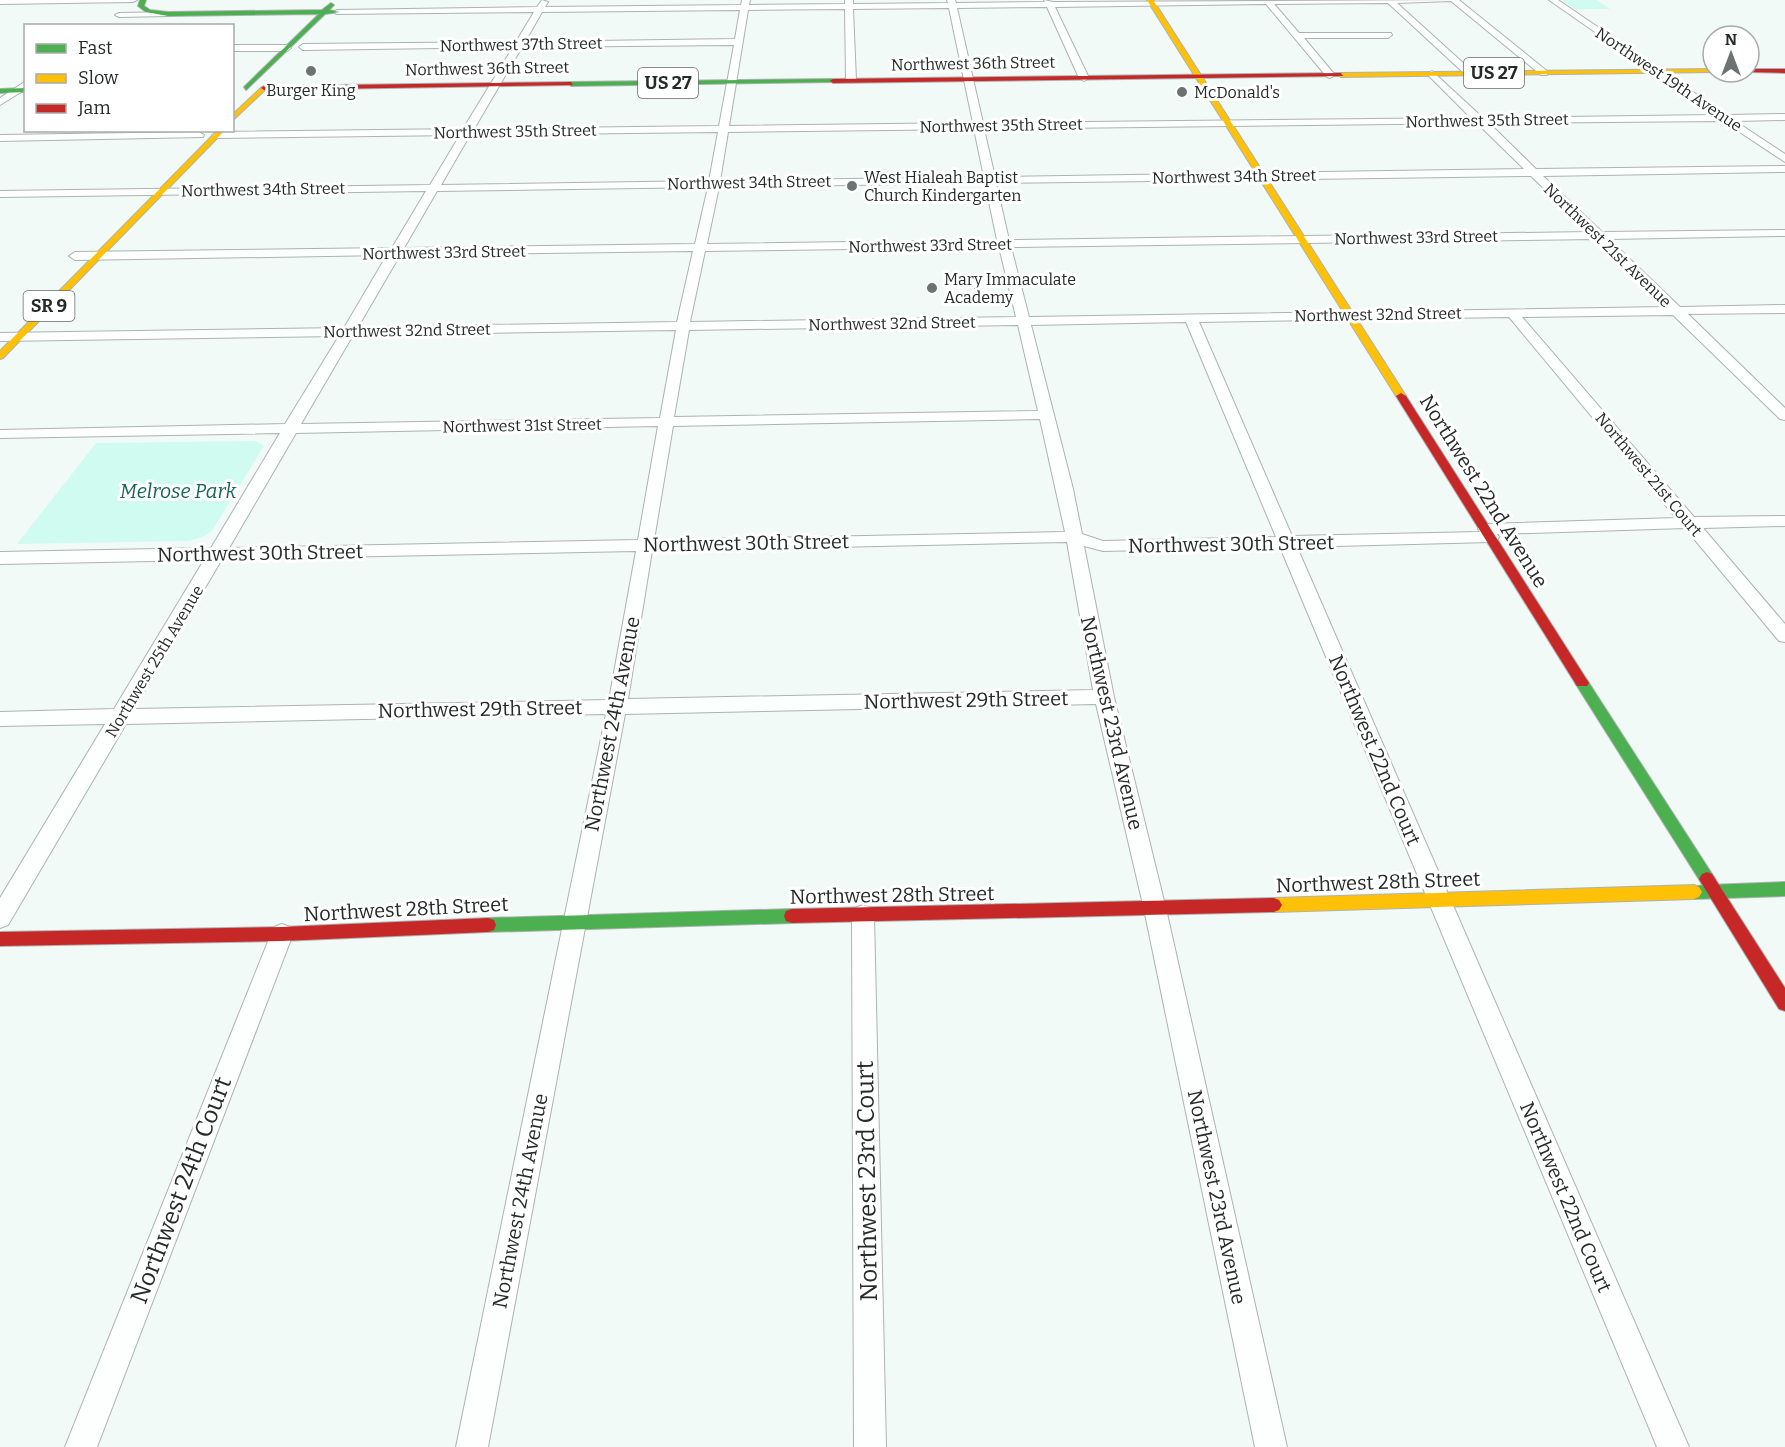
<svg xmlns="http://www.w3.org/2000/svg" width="1785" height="1447" font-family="Bitter,serif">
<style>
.green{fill:#d0fbf1}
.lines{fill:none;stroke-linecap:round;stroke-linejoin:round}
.street-casing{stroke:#adb3b2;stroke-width:2}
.fast-casing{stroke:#adb3b2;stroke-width:2}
.slow-casing{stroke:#adb3b2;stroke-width:2}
.jam-casing{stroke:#adb3b2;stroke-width:2}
.street{fill:#fdfefe;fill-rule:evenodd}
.fast{fill:#4caf50;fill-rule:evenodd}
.slow{fill:#ffc107;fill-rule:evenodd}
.jam{fill:#c62828;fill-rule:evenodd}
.poi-dot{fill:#6d7372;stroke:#fff;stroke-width:2}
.labels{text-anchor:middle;stroke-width:6;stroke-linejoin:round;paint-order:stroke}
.far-street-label{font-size:16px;fill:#262b2a;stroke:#fff}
.far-poi-label{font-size:16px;fill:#262b2a;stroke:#fff;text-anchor:start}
.shield{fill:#fff;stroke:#676b6a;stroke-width:1.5}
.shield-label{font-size:18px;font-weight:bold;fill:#262b2a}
.park-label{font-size:20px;font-style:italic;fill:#176658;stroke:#fff}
.street-label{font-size:20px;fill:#262b2a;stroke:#fff}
.near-street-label{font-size:24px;fill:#262b2a;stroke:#fff}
</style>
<rect width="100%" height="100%" fill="#f2faf8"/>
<g class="green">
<path d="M1562 0H1597L1610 9H1575Z"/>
<path d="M256 441 264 446 212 531 203 537 189 541 17 544 96 443Z"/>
</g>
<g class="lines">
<g class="street-casing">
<g id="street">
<path d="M0 0H137L133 2 0 4Z"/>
<path d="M542 0 548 2 545 7 741 5 742 0H750L749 5 845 4V0H853V4L948 3 947 0H955L956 3 1045 2 1044 0 1053 2 1459 0 1547 71V75H1541L1451 1 1397 3 1472 71V75H1466L1388 3 1274 4 1299 33H1391L1392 35 1388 38H1304L1335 75 1330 78 1327 77 1266 4 1055 7 1089 78 1084 81 1079 78 1047 7 957 8 983 123 1471 118 1427 74 1432 71 1483 118 1714 115 1549 0H1558L1727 115 1785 114V120L1735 121 1785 154V162L1723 121 1489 123 1536 169 1785 166V172L1543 176 1602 232 1785 230V236L1609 239 1680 307 1785 305V313L1688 314 1785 408V420L1780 419 1673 315 1522 317 1694 517 1785 516V526L1703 528 1785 624V642L1779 641 1685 528 1497 534 1499 537 1497 541 1491 542 1297 547 1689 1447H1657L1280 547 1103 551 1084 546 1114 697 1166 909 1287 1447H1255L1144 909 1096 704 625 714 488 1447H456L606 714 126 724 8 925 0 928V898L105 724 0 726V712L114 709 204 560 0 564V552L211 548 280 433 0 438V430L285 424 339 336 0 341V333L344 328 387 255 75 260 69 256 75 252 392 248 426 191 0 197V191L430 185 460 135 217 138 212 135 217 132 463 129 513 47 303 50 299 47 303 44 516 42 534 12 337 14 333 12 337 10 537 7ZM949 8 973 123 729 126 748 10 845 9 846 80 851 83 856 80 853 9ZM740 10 735 39 525 42 542 12ZM734 45 719 126 474 129 522 47ZM1477 123 1524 169 995 177 984 129ZM974 129 984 177 720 181 728 132ZM718 132 709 181 441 185 470 135ZM1531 176 1589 232 1009 240 996 183ZM985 183 997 240 707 244 719 187ZM708 187 695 244 404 248 437 191ZM1596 239 1665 307 1029 317 1011 247ZM999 247 1016 317 690 322 705 251ZM693 251 677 322 358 327 400 255ZM1509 317 1676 518 1486 524 1480 525 1478 529 1480 532 1292 536 1199 322ZM1186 322 1276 537 1103 541 1082 534 1073 489 1031 325ZM1018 325 1038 411 674 417 689 330ZM676 330 660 418 301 424 353 335ZM1040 419 1065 532 654 540 673 426ZM658 426 638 540 229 548 296 433ZM1067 542 1093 690 628 699 652 551ZM636 551 609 700 134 709 222 559Z"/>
<path d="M171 12 172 14 168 16 119 17 115 15 119 13Z"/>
<path d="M232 45H287L291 48 287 51H232Z"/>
<path d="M26 81V89L0 105V98Z"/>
<path d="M199 132 204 135 203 137 0 141V135Z"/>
<path d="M863 905 871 908 874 915 886 1447H854L852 915 855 908Z"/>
<path d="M282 924 290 927 293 934 97 1447H65L271 934 274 927Z"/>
</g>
</g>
<g class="fast-casing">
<g id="fast">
<path d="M140 0H146L144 6 150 10 168 12 322 10 331 3 334 5 329 10 340 12 325 14 246 90 244 87 319 14 168 16 146 12 138 6Z"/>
<path d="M833 79 835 82 571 86 568 84 571 82Z"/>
<path d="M26 88V92L0 93V89Z"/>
<path d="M1582 678 1587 680 1712 874 1715 879 1709 885 1785 882V896L1694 899 1689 897 1686 892 1689 887 1705 885 1702 884 1577 686 1575 683Z"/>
<path d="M792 909 798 911 800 916 798 921 792 923 488 932 482 930 480 925 482 920 488 918Z"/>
</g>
</g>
<g class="slow-casing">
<g id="slow">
<path d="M1147 0H1153L1406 396 1404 398 1396 396Z"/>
<path d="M1713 69 1715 72 1341 77 1338 75 1341 73Z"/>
<path d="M262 87 267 88 232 121V115Z"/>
<path d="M218 130H225L3 358 0 359V351Z"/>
<path d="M1694 885 1699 887 1702 892 1699 897 1694 899 1274 912 1269 910 1266 905 1269 900 1274 898Z"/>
</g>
</g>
<g class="jam-casing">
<g id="jam">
<path d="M1749 69H1785V73L1747 72Z"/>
<path d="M1341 73 1343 76 833 83 830 81 833 79Z"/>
<path d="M571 82 573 85 264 90 261 88 264 86Z"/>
<path d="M1401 393 1406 396 1587 680 1589 683 1587 686H1577L1396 396Z"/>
<path d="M1707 872 1712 874 1785 988V1011L1779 1009 1702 884 1699 879 1702 874Z"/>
<path d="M1274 898 1279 900 1282 905 1279 910 1274 912 792 923 786 921 784 916 786 911 792 909Z"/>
<path d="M488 918 494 920 496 925 494 930 488 932 282 941 0 946V932L282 927Z"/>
</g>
</g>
<use href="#street" class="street"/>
<use href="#fast" class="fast"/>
<use href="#slow" class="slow"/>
<use href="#jam" class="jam"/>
</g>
<g class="poi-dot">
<circle cx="311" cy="71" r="6"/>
<circle cx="1182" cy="92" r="6"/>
<circle cx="852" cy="186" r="6"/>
<circle cx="932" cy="288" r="6"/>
</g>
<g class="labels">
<g class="far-street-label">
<text transform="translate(521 44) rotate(-1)" y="6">Northwest 37th Street</text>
<text transform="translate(973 63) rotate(-1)" y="6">Northwest 36th Street</text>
<text transform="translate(487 68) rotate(-1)" y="6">Northwest 36th Street</text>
<text transform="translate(1669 79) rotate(34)" y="6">Northwest 19th Avenue</text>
<text transform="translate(1487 120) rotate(-1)" y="6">Northwest 35th Street</text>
<text transform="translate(1001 125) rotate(-1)" y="6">Northwest 35th Street</text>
<text transform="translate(515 131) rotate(-1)" y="6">Northwest 35th Street</text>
<text transform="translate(1234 176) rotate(-1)" y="6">Northwest 34th Street</text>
<text transform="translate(749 182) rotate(-1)" y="6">Northwest 34th Street</text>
<text transform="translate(263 189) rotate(-1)" y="6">Northwest 34th Street</text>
<text transform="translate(1416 237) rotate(-1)" y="6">Northwest 33rd Street</text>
<text transform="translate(930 245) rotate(-1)" y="6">Northwest 33rd Street</text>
<text transform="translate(1608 245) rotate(44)" y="6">Northwest 21st Avenue</text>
<text transform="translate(444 252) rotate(-1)" y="6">Northwest 33rd Street</text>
<text transform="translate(1378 314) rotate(-1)" y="6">Northwest 32nd Street</text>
<text transform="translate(892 323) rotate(-1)" y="6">Northwest 32nd Street</text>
<text transform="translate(407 330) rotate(-1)" y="6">Northwest 32nd Street</text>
<text transform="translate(522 425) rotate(-1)" y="6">Northwest 31st Street</text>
<text transform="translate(1649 474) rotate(50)" y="6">Northwest 21st Court</text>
<text transform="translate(154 661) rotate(-59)" y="6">Northwest 25th Avenue</text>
</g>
<g class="far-poi-label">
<text x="311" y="96" text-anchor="middle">Burger King</text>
<text x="1194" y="98">McDonald's</text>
<text x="864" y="183">West Hialeah Baptist<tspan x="864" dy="18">Church Kindergarten</tspan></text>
<text x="944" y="285">Mary Immaculate<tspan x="944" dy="18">Academy</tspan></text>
</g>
<g class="shield">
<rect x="1464" y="58" width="60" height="30" rx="4.5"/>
<rect x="638" y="68" width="60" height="30" rx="4.5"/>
<rect x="23.5" y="291" width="51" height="30" rx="4.5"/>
</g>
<g class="shield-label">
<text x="1494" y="79">US 27</text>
<text x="668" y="89">US 27</text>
<text x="49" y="312">SR 9</text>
</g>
<g class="park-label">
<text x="178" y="498">Melrose Park</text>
</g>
<g class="street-label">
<text transform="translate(1484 491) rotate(58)" y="7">Northwest 22nd Avenue</text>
<text transform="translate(746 543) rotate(-1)" y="7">Northwest 30th Street</text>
<text transform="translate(1231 544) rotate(-1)" y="7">Northwest 30th Street</text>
<text transform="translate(260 553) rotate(-1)" y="7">Northwest 30th Street</text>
<text transform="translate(966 700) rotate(-1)" y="7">Northwest 29th Street</text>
<text transform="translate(480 709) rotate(-1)" y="7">Northwest 29th Street</text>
<text transform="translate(1112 723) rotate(77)" y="7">Northwest 23rd Avenue</text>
<text transform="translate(612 724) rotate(-79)" y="7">Northwest 24th Avenue</text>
<text transform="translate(1375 750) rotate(67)" y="7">Northwest 22nd Court</text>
<text transform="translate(1378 882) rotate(-2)" y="7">Northwest 28th Street</text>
<text transform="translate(892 895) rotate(-1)" y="7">Northwest 28th Street</text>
<text transform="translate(406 909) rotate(-3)" y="7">Northwest 28th Street</text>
<text transform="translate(1217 1197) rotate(78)" y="7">Northwest 23rd Avenue</text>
<text transform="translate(1566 1197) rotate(67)" y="7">Northwest 22nd Court</text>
<text transform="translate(520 1201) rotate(-79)" y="7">Northwest 24th Avenue</text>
</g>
<g class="near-street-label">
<text transform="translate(867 1181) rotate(-91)" y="8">Northwest 23rd Court</text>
<text transform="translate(181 1190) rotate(-69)" y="8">Northwest 24th Court</text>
</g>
</g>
<rect x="24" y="24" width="210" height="108" fill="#ffffff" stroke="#a8aaaa" stroke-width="1.5"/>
<rect x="36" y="44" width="30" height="9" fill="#4caf50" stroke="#a8aaaa" stroke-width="1.5"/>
<text x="78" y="54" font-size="18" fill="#262b2a">Fast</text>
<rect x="36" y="74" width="30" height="9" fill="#ffc107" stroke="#a8aaaa" stroke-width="1.5"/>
<text x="78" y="84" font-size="18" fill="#262b2a">Slow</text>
<rect x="36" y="104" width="30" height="9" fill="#c62828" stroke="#a8aaaa" stroke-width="1.5"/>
<text x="78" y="114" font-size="18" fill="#262b2a">Jam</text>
<g transform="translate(1731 54)"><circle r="28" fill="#ffffff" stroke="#a8aaaa" stroke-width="1.5"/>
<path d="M0-4.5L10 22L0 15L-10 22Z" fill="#6d7372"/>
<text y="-9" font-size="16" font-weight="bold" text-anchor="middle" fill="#262b2a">N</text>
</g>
</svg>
